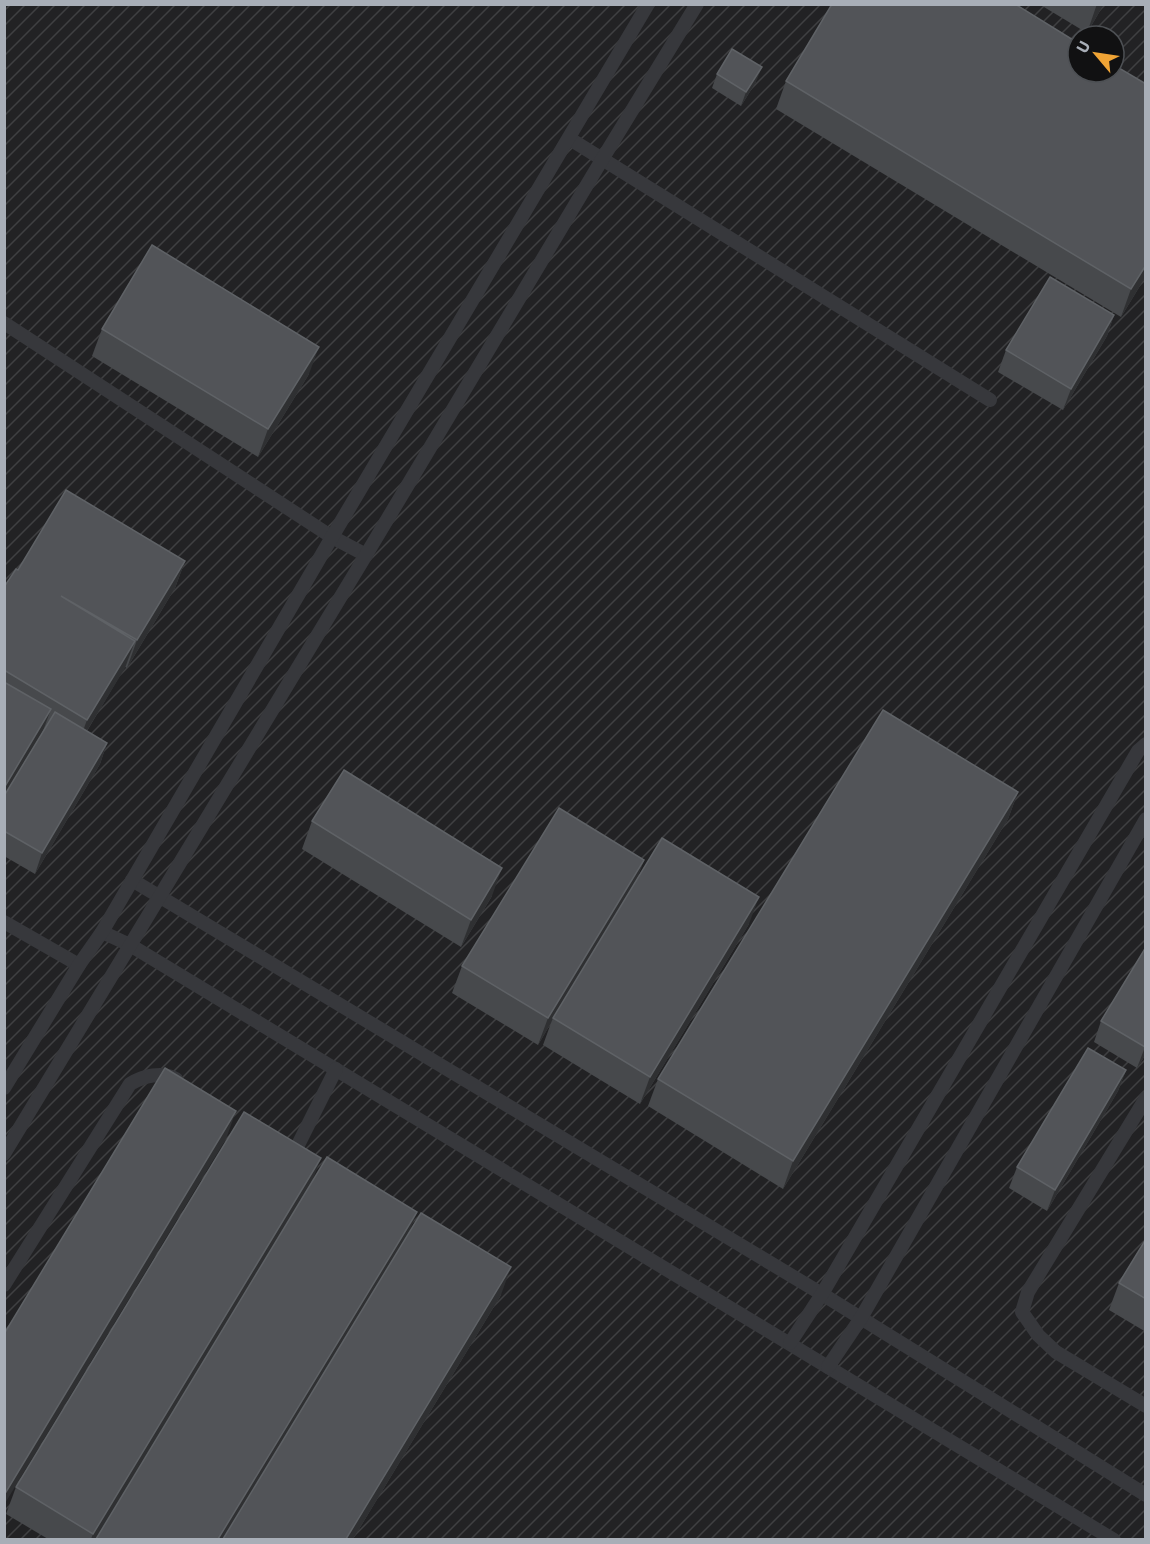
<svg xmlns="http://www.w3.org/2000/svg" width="1150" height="1544" font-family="'IBM Plex Sans',sans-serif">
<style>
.industrial{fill:url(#industrial-furrows);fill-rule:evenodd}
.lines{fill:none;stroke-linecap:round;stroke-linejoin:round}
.service{stroke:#37383c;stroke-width:14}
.wall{fill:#47494c}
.shaded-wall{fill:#2f3032}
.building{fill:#525458;stroke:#5f6266;stroke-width:1.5}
</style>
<defs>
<pattern id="industrial-furrows" width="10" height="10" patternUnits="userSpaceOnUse" patternTransform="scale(1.5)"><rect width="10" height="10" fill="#222224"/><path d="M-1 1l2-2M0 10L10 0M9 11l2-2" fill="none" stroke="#3f4042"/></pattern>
</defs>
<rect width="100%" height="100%" fill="#161617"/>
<path class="industrial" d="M5 5H1145V1539H5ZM1078 36H1114V72H1078Z"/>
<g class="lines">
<g class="service">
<path d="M570 139 990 400"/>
<path d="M4 323 332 537 366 555"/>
<path d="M132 880 822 1294 1146 1495"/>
<path d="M4 922 79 965"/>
<path d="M102 932 130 945 1114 1540"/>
<path d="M4 1088 79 965 102 932 332 537 648 4"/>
<path d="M1146 1098 1028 1292 1022 1312 1038 1335 1056 1352 1146 1406"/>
<path d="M296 1149 336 1069"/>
<path d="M4 1154 366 555 603 158 697 4"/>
<path d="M4 1285 130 1084C143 1076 162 1071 176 1079"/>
<path d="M790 1343 822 1294 1138 751 1146 744"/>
<path d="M828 1367 861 1318 1146 819"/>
</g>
</g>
<g class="wall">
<path d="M1039 4H1104L1087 33Z"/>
<path d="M717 74 756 82 741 106 712 88Z"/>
<path d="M786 81 1146 84V276L1121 317 776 109Z"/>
<path d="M1114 315 1107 336 1063 410 998 372 1006 350Z"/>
<path d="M102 329 309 374 258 457 92 356Z"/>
<path d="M185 561 175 588 127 668 125 667 87 731 107 743 100 764 35 874 4 856V587L18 570Z"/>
<path d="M1018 792 1008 819 783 1189 648 1106 658 1079Z"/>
<path d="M312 821 492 896 461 947 302 849Z"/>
<path d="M644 860 636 881 749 924 640 1104 543 1045 551 1023 538 1045 452 993 462 966Z"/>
<path d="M1146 947V1054L1137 1068 1094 1042 1101 1021Z"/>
<path d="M1126 1070 1118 1091 1047 1211 1009 1188 1017 1167Z"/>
<path d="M311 1184 410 1232 501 1295 353 1539H48L6 1514 16 1487Z"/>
<path d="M1146 1239V1332L1109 1310 1119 1283Z"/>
</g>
<g class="shaded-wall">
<path d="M1097 4H1104L1087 33Z"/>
<path d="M762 67 756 82 741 106 746 92Z"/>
<path d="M1146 265V276L1121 317 1131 289Z"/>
<path d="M1114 315 1107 336 1063 410 1071 389Z"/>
<path d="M319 347 309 374 258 457 268 429Z"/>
<path d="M185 561 175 588 127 668 137 640Z"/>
<path d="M135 641 125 668 77 747 87 720Z"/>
<path d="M51 709 43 731 4 796V788Z"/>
<path d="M107 743 100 764 35 874 42 853Z"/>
<path d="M1018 792 1008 819 783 1189 793 1161Z"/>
<path d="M644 860 634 887 553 1018 551 1023 538 1045 548 1018Z"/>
<path d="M502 868 492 896 461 947 471 920Z"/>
<path d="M759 897 749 924 640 1104 650 1077Z"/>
<path d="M1146 1046V1054L1137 1068 1145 1047Z"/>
<path d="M1126 1070 1118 1091 1047 1211 1055 1190Z"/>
<path d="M236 1111 226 1139 4 1505V1496L6 1492Z"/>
<path d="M321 1158 311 1185 96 1539H91L93 1534Z"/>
<path d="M417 1212 407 1239 225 1539H218Z"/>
<path d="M511 1267 501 1295 353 1539H346Z"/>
</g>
<g class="building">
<path d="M832 4H1015L1078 43V72H1114V65L1146 84V265L1131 289 786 81Z"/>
<path d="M732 49 762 67 746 92 717 74Z"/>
<path d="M152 245 319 347 268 429 102 329Z"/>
<path d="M1050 277 1114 315 1071 389 1006 350Z"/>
<path d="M66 490 185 561 137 640 61 596 135 641 87 720 4 670V587L16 569 18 570Z"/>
<path d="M4 682 51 709 4 788Z"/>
<path d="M883 710 1018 792 793 1161 658 1079Z"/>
<path d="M55 712 107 743 42 853 4 831V796Z"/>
<path d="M344 770 502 868 471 920 312 821Z"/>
<path d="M559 808 644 860 548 1018 462 966Z"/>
<path d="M662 838 759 897 650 1077 553 1018Z"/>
<path d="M1146 947V1046L1145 1047 1101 1021Z"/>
<path d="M1088 1048 1126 1070 1055 1190 1017 1167Z"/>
<path d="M165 1068 236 1111 6 1492 4 1491V1334Z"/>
<path d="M244 1112 321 1158 93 1534 16 1487Z"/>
<path d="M327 1157 417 1212 218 1539H96Z"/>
<path d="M421 1213 511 1267 346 1539H223Z"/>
<path d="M1146 1239V1299L1119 1283Z"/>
</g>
<rect width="1150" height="1544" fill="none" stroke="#a8aeb7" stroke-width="12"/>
<g transform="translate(1096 54) rotate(299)"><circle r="28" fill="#111112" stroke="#4d5054" stroke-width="1.5"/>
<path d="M0-4.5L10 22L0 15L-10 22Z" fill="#f0a435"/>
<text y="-9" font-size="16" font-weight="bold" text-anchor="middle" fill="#a8aeb7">U</text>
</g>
</svg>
